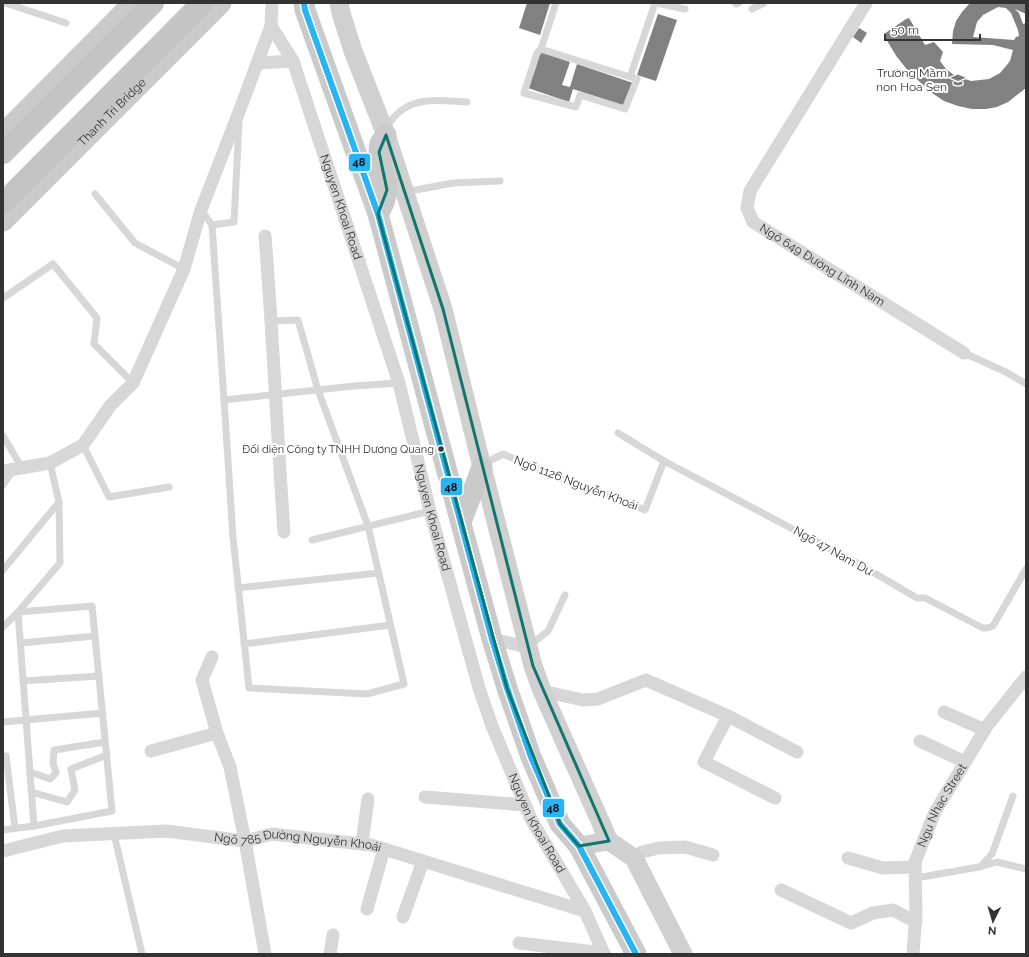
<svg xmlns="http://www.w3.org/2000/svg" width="1029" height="957" font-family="Raleway,sans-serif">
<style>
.building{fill:#818181;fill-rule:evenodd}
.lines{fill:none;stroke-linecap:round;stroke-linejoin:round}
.lane{stroke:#d7d7d7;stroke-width:7}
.street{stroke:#d7d7d7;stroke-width:13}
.secondary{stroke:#d0d0d0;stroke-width:19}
.primary{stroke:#cacaca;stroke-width:21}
.highway{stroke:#c4c4c4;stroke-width:22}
.bus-1-casing{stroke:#fff;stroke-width:9}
.bus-1{stroke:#28b3f5;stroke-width:6}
.marked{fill:none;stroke:#0f766e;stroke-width:3;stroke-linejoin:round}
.bus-dot{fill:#333;stroke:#fff;stroke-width:1.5}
.labels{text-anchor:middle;stroke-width:4;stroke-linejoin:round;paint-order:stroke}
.bus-label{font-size:11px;fill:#333;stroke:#fff;text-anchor:end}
.poi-label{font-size:12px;fill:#333;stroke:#fff;text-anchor:end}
.street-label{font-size:12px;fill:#333;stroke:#fff}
.line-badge{stroke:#fff;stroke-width:1.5}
.pale-badge-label{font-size:11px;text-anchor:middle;font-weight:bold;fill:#111}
</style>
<rect width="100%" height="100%" fill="#fff"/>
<g class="building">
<path d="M527 3H550L540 35 519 28Z"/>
<path d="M970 3H1026V14L1015 9 1019 13 1023 24 1026 23 1025 32 1026 88 1008 102 997 107 986 109H972L958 106 944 101 932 93 909 72 897 57 884 36V34L906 19 909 18 925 45 934 42 943 52 940 61 946 69 954 75 971 81 989 79 1000 73 1006 66 1010 61 1013 50 993 45 952 44 953 31 956 21 962 12ZM998 7 1006 8 1011 13 1018 30 1019 36 1016 37 1014 40 973 37 977 22 983 15Z"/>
<path d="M658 14 677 20 656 81 637 75Z"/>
<path d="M859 28 867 33 861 43 853 37Z"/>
<path d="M540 52 570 62 562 85 570 87 577 64 633 83 625 106 573 89 569 102 528 88Z"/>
</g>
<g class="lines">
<g class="lane">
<path d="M5 3 66 23"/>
<path d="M556 3 541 49 630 77 655 3"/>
<path d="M656 3 685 9"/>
<path d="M735 3 736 4 739 3"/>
<path d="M752 9 764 3"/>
<path d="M541 49 537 53 524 93 576 107 580 95 625 109 637 79 630 77"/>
<path d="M387 129C389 123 391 120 395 116 414 95 442 101 467 102"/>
<path d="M405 192 453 183 500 181"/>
<path d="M95 194 135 243 184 269"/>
<path d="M201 210 212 225 224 400 354 386 399 383"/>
<path d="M212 225 234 222 239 123"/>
<path d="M3 298 53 264 97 318 94 344 133 383"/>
<path d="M964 353 1006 372 1026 384"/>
<path d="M224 400 233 537 249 688 367 694 404 684 368 526 318 390 298 320 271 321"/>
<path d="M618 433 664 461 859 564 917 598H925L983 628H987L993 626 1026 569"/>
<path d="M3 436 22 468"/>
<path d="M83 445 109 497 169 487"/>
<path d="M483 465 493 459 503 454 551 475 603 493 645 510 664 461"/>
<path d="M3 485 14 469"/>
<path d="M312 540 430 511"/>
<path d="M3 570 59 502 50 463"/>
<path d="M238 588 379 573"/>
<path d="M3 627 18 612 92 606 112 811 34 826 18 612 60 563 59 502"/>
<path d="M21 643 95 636"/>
<path d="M244 644 390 625"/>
<path d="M529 646 548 631 565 595"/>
<path d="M23 681 99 676"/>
<path d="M3 722 103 713"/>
<path d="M3 756H6L15 828"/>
<path d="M30 772 50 779 56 773 53 763 54 750 105 742"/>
<path d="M31 792 67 802 75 790 71 769 107 755"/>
<path d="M3 830 34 826"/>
<path d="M114 834 142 954"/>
<path d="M980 867 992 854 1013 796"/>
<path d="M916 878 979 867 997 862 1026 869"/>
</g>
<g class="street">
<path id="s1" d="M866 3 750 191 747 208 753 222 964 353"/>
<path id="s2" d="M271 26 293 61 399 383 430 511 479 688 492 726 531 819 585 911 604 954"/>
<path d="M257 63 293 61"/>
<path d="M265 236C273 335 277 434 284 532"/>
<path d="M3 471 50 463 83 445 110 406 133 383 184 269 201 210 239 112 271 26 272 3"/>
<path d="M492 639 527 647"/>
<path d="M212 657 202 680 217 733 230 767 245 841 265 954"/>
<path d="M542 691 583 700 598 699 646 680 728 716 797 752"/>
<path d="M944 712 985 730"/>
<path d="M728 716 704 762 775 798"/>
<path d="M920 741 965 762"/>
<path d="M151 751 217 733"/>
<path d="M425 797 525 805"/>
<path d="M362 844 368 799"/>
<path id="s3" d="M3 851 63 836 166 831 245 841 272 834 371 845 585 911"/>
<path d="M634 858 642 852 659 848 685 847 713 855"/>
<path d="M848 858 883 868 915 867"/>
<path d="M781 890 851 923 873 913 893 910 916 922"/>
<path d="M367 909 384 849"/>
<path d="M403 917 423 861"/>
<path d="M519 943 604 953"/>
<path d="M330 954 333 935"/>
<path id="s4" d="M913 954 916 913 915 862 935 812 987 726 1026 677"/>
</g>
<g class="secondary">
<path d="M339 3 341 13 353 51 386 135 443 309 482 467 533 666 542 691 609 841"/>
<path d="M579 846 609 841 634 858 683 954"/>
</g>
<g class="primary">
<path d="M304 3 305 10 378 214 492 639 507 688 531 757 560 824 579 846 636 954"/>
<path d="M3 134 133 3"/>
<path d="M378 214 384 203 387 190 379 152 380 143 386 135"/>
<path id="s5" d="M3 221 221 3"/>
<path d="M461 522 482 467"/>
</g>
<g class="highway">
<path d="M3 153 153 3"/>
<path d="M3 203 202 3"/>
</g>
<g class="bus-1-casing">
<path id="bus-1" d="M304 3 305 10 378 214 492 639 507 688 531 757 560 824 579 846 636 954"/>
</g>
<use href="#bus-1" class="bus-1"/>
</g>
<path class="marked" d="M386 135 443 309 533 666 609 841 579 846 560 824 507 688 378 214 387 190 379 152Z"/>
<defs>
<g id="school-bare" transform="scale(1.08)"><path d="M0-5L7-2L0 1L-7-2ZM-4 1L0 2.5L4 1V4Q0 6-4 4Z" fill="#7a7a7a" stroke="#fff" stroke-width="2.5" paint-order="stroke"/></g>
</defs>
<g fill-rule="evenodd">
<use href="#school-bare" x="958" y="80"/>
</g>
<circle class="bus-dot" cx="441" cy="449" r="3.5"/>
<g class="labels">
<g class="bus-label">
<text x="434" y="453">Đối diện Công ty TNHH Dương Quang</text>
</g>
<g class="poi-label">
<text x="947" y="77">Trường Mầm<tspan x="947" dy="14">non Hoa Sen</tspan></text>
</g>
<g class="street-label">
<text dy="4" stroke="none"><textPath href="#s5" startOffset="154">Thanh Tri Bridge</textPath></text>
<text dy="4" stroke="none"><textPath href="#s2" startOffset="195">Nguyen Khoai Road</textPath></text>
<text dy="4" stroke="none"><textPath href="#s1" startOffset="335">Ngõ 649 Đường Lĩnh Nam</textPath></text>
<text transform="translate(576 483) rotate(21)" y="4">Ngõ 1126 Nguyễn Khoái</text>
<text dy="4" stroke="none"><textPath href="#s2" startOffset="519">Nguyen Khoai Road</textPath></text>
<text transform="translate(833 551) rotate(29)" y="4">Ngõ 47 Nam Dư</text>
<text dy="4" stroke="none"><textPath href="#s4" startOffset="155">Ngu Nhac Street</textPath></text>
<text dy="4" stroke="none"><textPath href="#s2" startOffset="843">Nguyen Khoai Road</textPath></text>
<text dy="4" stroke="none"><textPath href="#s3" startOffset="298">Ngõ 785 Đường Nguyễn Khoái</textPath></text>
</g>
</g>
<g class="line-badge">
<rect x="348" y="153" width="23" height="19" rx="4" fill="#28b3f5"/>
<rect x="440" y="477" width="23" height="19" rx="4" fill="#28b3f5"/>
<rect x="542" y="798" width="23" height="20" rx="4" fill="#28b3f5"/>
</g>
<g class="pale-badge-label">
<text x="359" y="166">48</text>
<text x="451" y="491">48</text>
<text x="553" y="812">48</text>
</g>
<rect width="1029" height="957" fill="none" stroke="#333333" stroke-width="8"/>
<g transform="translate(993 921) rotate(185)" stroke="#ffffff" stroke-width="3" paint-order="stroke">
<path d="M0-3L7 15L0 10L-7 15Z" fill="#333333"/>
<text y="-6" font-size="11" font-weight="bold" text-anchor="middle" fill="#333333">N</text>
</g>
<path d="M885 34v6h95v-6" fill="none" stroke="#333333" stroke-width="2"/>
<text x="891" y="34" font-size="12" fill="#333333" stroke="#ffffff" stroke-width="3" paint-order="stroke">50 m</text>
</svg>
